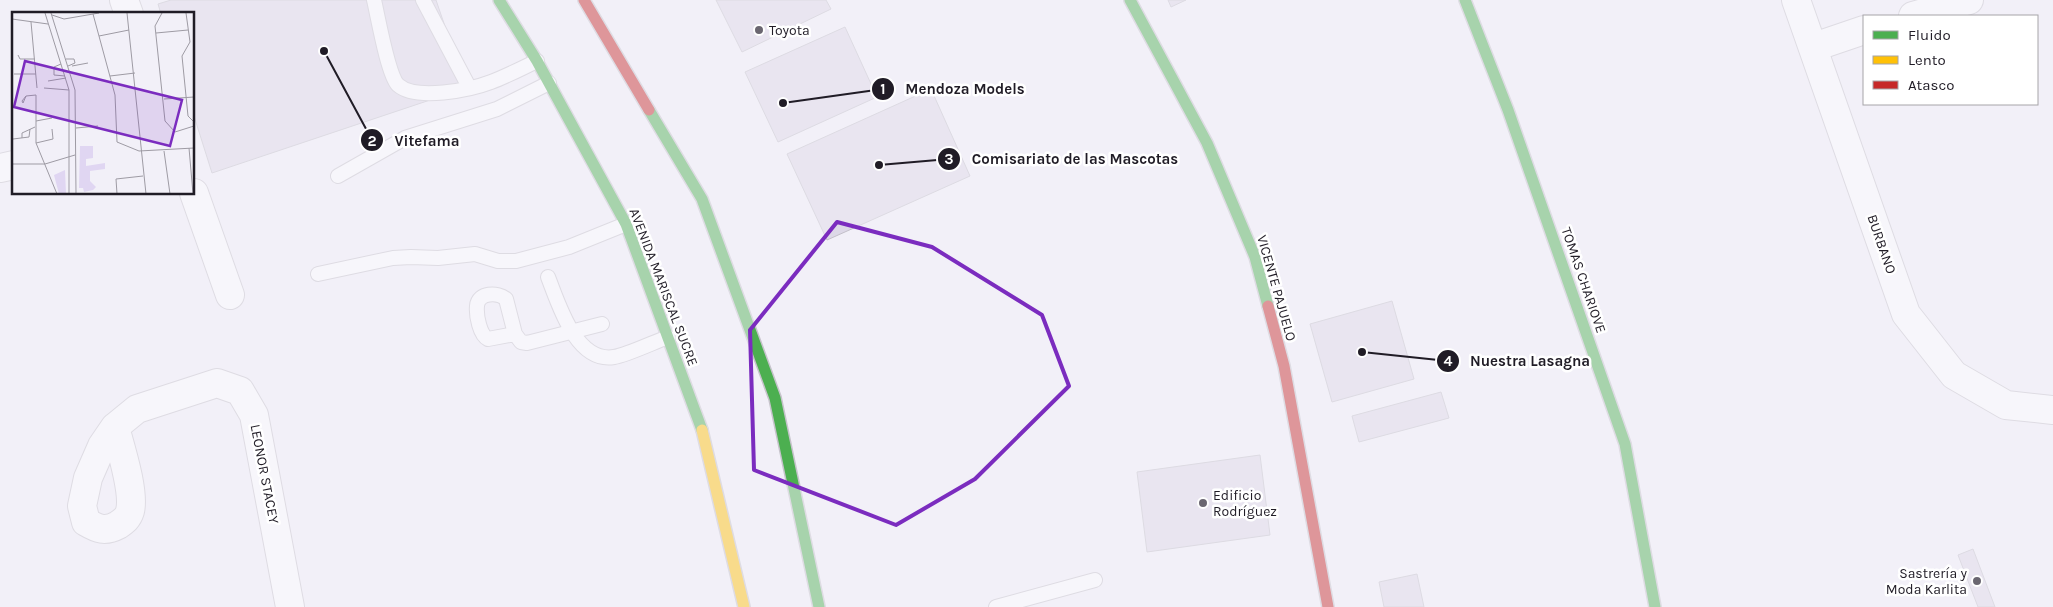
<svg xmlns="http://www.w3.org/2000/svg" width="2053" height="607" font-family="Karla,sans-serif">
<style>
.building{fill:#ddd8e7;stroke:#c3c0c9}
.lines{fill:none;stroke-linecap:round;stroke-linejoin:round}
.lane-casing{stroke:#c6c3cb;stroke-width:16}
.street-casing{stroke:#c6c3cb;stroke-width:30}
.fast-casing{stroke:#c6c3cb;stroke-width:14}
.slow-casing{stroke:#c6c3cb;stroke-width:14}
.jam-casing{stroke:#c6c3cb;stroke-width:14}
.lane{stroke:#fdfdfe;stroke-width:14}
.street{stroke:#fdfdfe;stroke-width:28}
.fast{stroke:#4caf50;stroke-width:11}
.slow{stroke:#ffc107;stroke-width:11}
.jam{stroke:#c62828;stroke-width:11}
.marked{fill:none;stroke:#7b2cbf;stroke-width:4;stroke-linejoin:round}
.poi-dot{fill:#6a6670;stroke:#fff;stroke-width:2}
.labels{text-anchor:middle;stroke-width:5;stroke-linejoin:round;paint-order:stroke}
.poi-label{font-size:14px;fill:#201c26;stroke:#fff;text-anchor:start}
.street-label{font-size:14px;fill:#201c26;stroke:#fff}
.inset-road{fill:none;stroke:#9e9ba4;stroke-width:1}
.view{fill:#7b2cbf;fill-opacity:0.15;stroke:#7b2cbf;stroke-width:2.5}
.inset-edge{fill:none;stroke:#201c26;stroke-width:2.5}
.leader{fill:none;stroke:#201c26;stroke-width:2}
.callout-dot{fill:#201c26;stroke:#fff;stroke-width:2}
.mark-label{font-size:15px;text-anchor:middle;font-weight:bold;fill:#fff}
.callout-label{font-size:15px;text-anchor:middle;font-weight:bold;fill:#201c26;stroke:#fff;stroke-width:5;stroke-linejoin:round;paint-order:stroke}
</style>
<rect width="100%" height="100%" fill="#f2f0f8"/>
<g class="building">
<path d="M171 0H436L466 88 212 173 194 116V14H161L158 4Z"/>
<path d="M716 0H826L831 9 742 52Z"/>
<path d="M1168 0H1186L1171 7Z"/>
<path d="M845 27 877 97 778 142 745 72Z"/>
<path d="M931 89 970 176 827 240 787 154Z"/>
<path d="M1392 301 1414 379 1332 402 1310 324Z"/>
<path d="M1441 392 1449 418 1359 442 1352 416Z"/>
<path d="M1260 455 1270 535 1147 552 1137 472Z"/>
<path d="M1973 549 1995 607H1978L1958 555Z"/>
<path d="M1417 574 1424 607H1384L1379 582Z"/>
</g>
<g class="lines">
<g class="lane-casing">
<g id="lane">
<path d="M374 0C378 17 388 75 398 85 416 101 470 90 491 82 507 76 522 68 537 61"/>
<path d="M423 0 469 87"/>
<path d="M338 176 405 138 497 109 549 83"/>
<path d="M318 274 393 258 411 257 438 258 475 254 498 261H516L569 247 626 224"/>
<path d="M548 277C559 305 576 363 614 357 627 355 654 342 668 337"/>
<path d="M515 334 488 339C480 335 476 316 477 306 478 292 498 292 506 299L515 334 521 342 527 343 602 324"/>
<path d="M996 607 1095 580"/>
</g>
</g>
<g class="street-casing">
<g id="street">
<path d="M124 0 129 14"/>
<path d="M1796 0 1906 314 1954 375 2006 405 2053 410"/>
<path d="M1913 16 1969 0"/>
<path d="M1814 47 1864 30"/>
<path d="M0 168 14 165"/>
<path d="M194 193 230 295"/>
<path d="M115 427C120 446 135 492 130 511 128 518 124 521 118 525 105 532 98 529 86 522L82 506 88 478 102 446 115 427 137 409 217 383 240 391 254 415 290 607"/>
</g>
</g>
<g class="fast-casing">
<g id="fast">
<path d="M499 0 537 61 626 224 702 430"/>
<path d="M1130 0 1207 143 1255 257 1268 306"/>
<path d="M1465 0 1508 110 1625 444 1655 607"/>
<path d="M649 110 702 199 775 398 819 607"/>
</g>
</g>
<g class="slow-casing">
<path id="slow" d="M702 430 744 607"/>
</g>
<g class="jam-casing">
<g id="jam">
<path d="M584 0 649 110"/>
<path d="M1268 306 1284 366 1328 607"/>
</g>
</g>
<use href="#lane" class="lane"/>
<use href="#street" class="street"/>
<use href="#fast" class="fast"/>
<use href="#slow" class="slow"/>
<use href="#jam" class="jam"/>
</g>
<path d="M0 0H2053V607H0ZM837 222 932 247 1042 315 1069 386 975 479 896 525 754 470 750 330Z" fill="#f2f0f8" fill-opacity=".55" fill-rule="evenodd"/>
<path class="marked" d="M837 222 932 247 1042 315 1069 386 975 479 896 525 754 470 750 330Z"/>
<g class="poi-dot">
<circle cx="759" cy="30" r="5"/>
<circle cx="1203" cy="503" r="5"/>
<circle cx="1977" cy="581" r="5"/>
</g>
<g class="labels">
<g class="poi-label">
<text x="769" y="35">Toyota</text>
<text x="1213" y="500">Edificio<tspan x="1213" dy="16">Rodríguez</tspan></text>
<text x="1967" y="578" text-anchor="end">Sastrería y<tspan x="1967" dy="16">Moda Karlita</tspan></text>
</g>
<g class="street-label">
<text transform="translate(1882 244) rotate(71)" y="5">BURBANO</text>
<text transform="translate(1584 280) rotate(71)" y="5">TOMAS CHARIOVE</text>
<text transform="translate(664 287) rotate(69)" y="5">AVENIDA MARISCAL SUCRE</text>
<text transform="translate(1277 288) rotate(74)" y="5">VICENTE PAJUELO</text>
<text transform="translate(265 474) rotate(79)" y="5">LEONOR STACEY</text>
</g>
</g>
<g transform="translate(12 12)">
<rect width="182" height="182" fill="#f2f0f8"/>
<path d="M68 134H81V146L74 147V154L93 151V157L78 159V169L84 175 81 178 72 180 71 176H67ZM53 158 54 182H47L42 163Z" fill="#e0d6f2"/>
<path class="inset-road" d="M33 1 57 78V182M39 1 63 78 64 182M115 1 134 182M150 1 143 14 153 109 163 120 182 114M174 1 178 30 170 44 176 104 182 110M81 2 103 83 105 130 127 139 182 136M40 3 52 7 87 1M0 7 36 12M19 10 25 76M144 21 176 18M87 24 117 18M6 43 8 47H23M54 47H62L63 51 56 54M49 52 42 55V63L53 64M60 54 76 51M2 62H24M98 64 123 61M36 69 54 66M32 76 57 78M14 84 11 91 10 89 14 84 24 83V131L45 182M152 87 182 85M24 109 40 106M64 116 86 114M10 126V121L23 115M1 127 17 125 18 117M24 131 41 127 40 117M177 136 181 182M152 139 158 182M0 152H33L63 143M105 182 104 167 131 164"/>
<path class="view" d="M13 49 170 88 158 134 2 95Z"/>
<rect width="182" height="182" class="inset-edge"/>
</g>
<path class="leader" d="M783 103L883 89M324 51L372 140M879 165L949 159M1362 352L1448 361"/>
<g class="callout-dot">
<circle cx="783" cy="103" r="5"/>
<circle cx="324" cy="51" r="5"/>
<circle cx="879" cy="165" r="5"/>
<circle cx="1362" cy="352" r="5"/>
<circle cx="883" cy="89" r="12"/>
<circle cx="372" cy="140" r="12"/>
<circle cx="949" cy="159" r="12"/>
<circle cx="1448" cy="361" r="12"/>
</g>
<g class="mark-label">
<text x="883" y="94">1</text>
<text x="372" y="146">2</text>
<text x="949" y="164">3</text>
<text x="1448" y="366">4</text>
</g>
<g class="callout-label">
<text x="965" y="94">Mendoza Models</text>
<text x="427" y="146">Vitefama</text>
<text x="1075" y="164">Comisariato de las Mascotas</text>
<text x="1530" y="366">Nuestra Lasagna</text>
</g>
<rect x="1863" y="15" width="175" height="90" fill="#ffffff" stroke="#a6a4a8"/>
<rect x="1873" y="31" width="25" height="8" fill="#4caf50" stroke="#a6a4a8"/>
<text x="1908" y="40" font-size="15" fill="#201c26">Fluido</text>
<rect x="1873" y="56" width="25" height="8" fill="#ffc107" stroke="#a6a4a8"/>
<text x="1908" y="65" font-size="15" fill="#201c26">Lento</text>
<rect x="1873" y="81" width="25" height="8" fill="#c62828" stroke="#a6a4a8"/>
<text x="1908" y="90" font-size="15" fill="#201c26">Atasco</text>
</svg>
